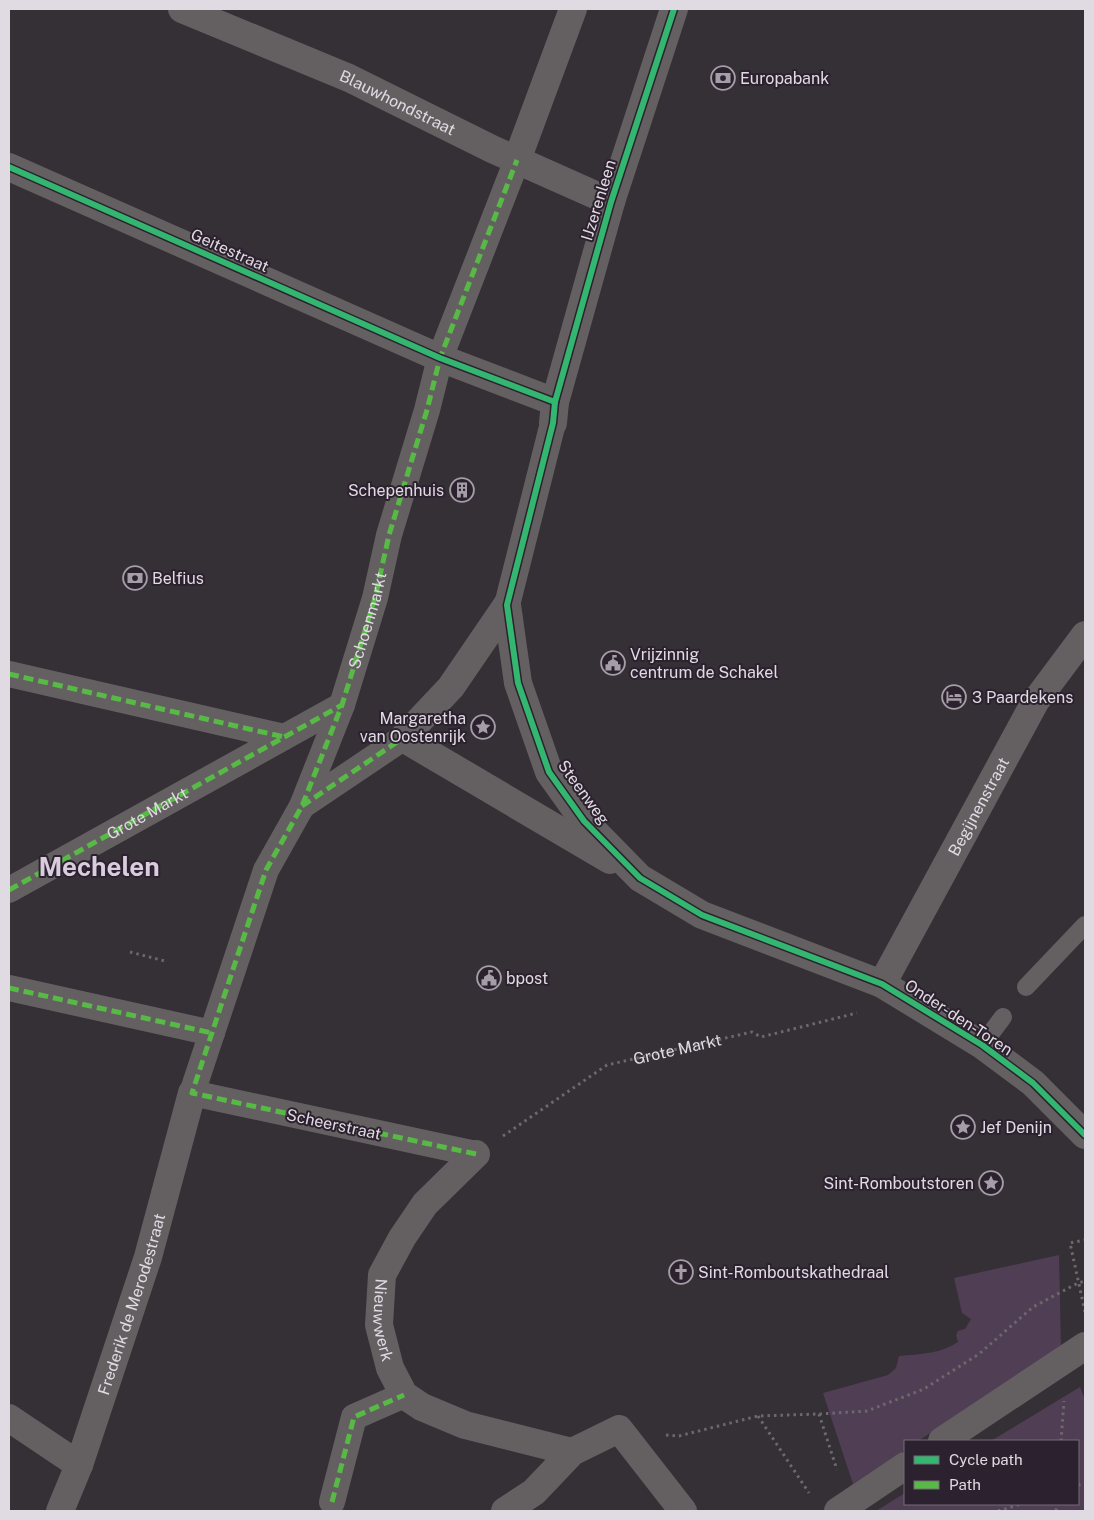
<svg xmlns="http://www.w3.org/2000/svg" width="1094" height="1520" font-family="'Public Sans',sans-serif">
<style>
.green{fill:#503e55}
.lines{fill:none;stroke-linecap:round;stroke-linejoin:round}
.path{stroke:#6c696b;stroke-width:3;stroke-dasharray:2.5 4;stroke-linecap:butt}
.service{stroke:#646061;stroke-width:18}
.pedestrian{stroke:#646061;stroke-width:26}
.minor{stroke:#646061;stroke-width:28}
.quiet{stroke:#58b947;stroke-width:5;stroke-dasharray:10 5;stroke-linecap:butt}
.cycleway-casing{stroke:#2c222f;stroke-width:9}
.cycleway{stroke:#33b770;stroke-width:6}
.labels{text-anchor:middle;stroke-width:4;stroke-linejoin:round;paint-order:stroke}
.poi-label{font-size:16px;fill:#e0dae2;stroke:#2c222f;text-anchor:start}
.street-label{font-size:16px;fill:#e0dae2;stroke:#2c222f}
.town-label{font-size:26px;font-weight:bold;fill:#d9ccdd;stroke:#2c222f}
</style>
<rect width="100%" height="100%" fill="#352f36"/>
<g class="green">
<path d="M1059 1255 1061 1348 918 1441H905V1450L853 1484 823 1393 888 1375 896 1368 899 1356C920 1354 940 1354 958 1342L956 1335 958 1331 965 1329 971 1319 962 1313 954 1278Z"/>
<path d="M1080 1387 1085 1400V1511H876L905 1493V1504H1078V1441H991Z"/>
</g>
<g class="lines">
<g class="path">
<path d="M130 952 165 961"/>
<path id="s1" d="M503 1136 607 1065 752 1032 761 1037 857 1013"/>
<path d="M1085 1312 1070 1243 1085 1240"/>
<path d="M819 1414 837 1470"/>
<path d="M758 1416 809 1493"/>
<path d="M666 1435 679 1436 758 1416 819 1414 867 1411 924 1389 979 1354 1033 1307 1078 1283 1085 1281"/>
<path d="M1061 1441 1064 1401"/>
<path d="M1078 1485 1085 1483"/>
<path d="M998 1511 1021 1504"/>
<path d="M1056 1511 1057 1504"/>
</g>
<g class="service">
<path d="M1026 987 1085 925"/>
<path d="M982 1045 1003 1017"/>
</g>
<g class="pedestrian">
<path d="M507 605 553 423"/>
<path d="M9 674 284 737"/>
<path d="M302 806 403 738"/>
<path id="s2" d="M9 890 342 705"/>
<path d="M9 988 212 1033"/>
<path id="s3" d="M476 1154 192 1093 266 870 302 806 342 705 375 598 389 535 427 410 440 358 517 160"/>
<path d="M332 1502 354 1417 404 1395"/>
</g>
<g class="minor">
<path id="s4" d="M182 9 349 78 492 149 611 202"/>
<path d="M517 160 573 9"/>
<path d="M9 167 440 358 555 402"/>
<path d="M553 423 555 402 611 202 674 9"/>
<path d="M507 605 518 683 549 772 584 821 640 878 702 915 882 984 982 1045 1033 1083 1085 1135"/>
<path d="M507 605 451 687 403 738 610 860"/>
<path id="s5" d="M882 984 1035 702 1085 635"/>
<path id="s6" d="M476 1154 425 1204 402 1238 382 1275 379 1325 390 1368 404 1395 422 1407 465 1425 572 1452"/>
<path d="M9 1418 79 1465"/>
<path d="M942 1441 1085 1346"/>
<path id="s7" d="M60 1511 79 1465 148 1257 192 1093"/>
<path d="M505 1511 534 1492 572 1452 619 1429 683 1511"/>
<path d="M838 1511 905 1466"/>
</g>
<g class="quiet">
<path d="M9 674 284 737"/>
<path d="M302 806 403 738"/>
<path d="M9 890 342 705"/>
<path d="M9 988 212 1033"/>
<path d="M476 1154 192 1093 266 870 302 806 342 705 375 598 389 535 427 410 440 358 517 160"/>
<path d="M332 1502 354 1417 404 1395"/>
</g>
<g class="cycleway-casing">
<g id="cycleway">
<path d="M674 9 611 202 555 402 553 423 507 605 518 683 549 772 584 821 640 878 702 915 882 984 982 1045 1033 1083 1085 1135"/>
<path d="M9 167 440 358 555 402"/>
</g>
</g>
<use href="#cycleway" class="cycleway"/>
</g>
<defs>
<g id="bank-ring" transform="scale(1.25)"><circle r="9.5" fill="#2c222f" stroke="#a49ea6" stroke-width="1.5"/><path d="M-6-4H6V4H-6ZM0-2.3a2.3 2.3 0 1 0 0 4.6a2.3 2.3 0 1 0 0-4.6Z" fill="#a49ea6"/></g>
<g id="building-ring" transform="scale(1.25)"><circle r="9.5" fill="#2c222f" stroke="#a49ea6" stroke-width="1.5"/><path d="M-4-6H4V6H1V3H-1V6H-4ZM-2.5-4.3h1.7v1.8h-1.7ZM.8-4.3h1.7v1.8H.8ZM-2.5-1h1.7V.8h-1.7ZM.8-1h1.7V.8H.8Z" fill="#a49ea6"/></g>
<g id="civic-ring" transform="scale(1.25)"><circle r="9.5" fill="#2c222f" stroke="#a49ea6" stroke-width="1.5"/><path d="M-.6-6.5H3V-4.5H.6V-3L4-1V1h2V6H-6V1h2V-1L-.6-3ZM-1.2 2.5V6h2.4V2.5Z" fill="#a49ea6"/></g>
<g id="hotel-ring" transform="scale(1.25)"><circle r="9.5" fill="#2c222f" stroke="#a49ea6" stroke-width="1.5"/><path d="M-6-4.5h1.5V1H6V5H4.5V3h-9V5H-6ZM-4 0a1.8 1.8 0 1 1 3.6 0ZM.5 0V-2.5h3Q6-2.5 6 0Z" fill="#a49ea6"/></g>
<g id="sight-ring" transform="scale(1.25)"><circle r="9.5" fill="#2c222f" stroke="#a49ea6" stroke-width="1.5"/><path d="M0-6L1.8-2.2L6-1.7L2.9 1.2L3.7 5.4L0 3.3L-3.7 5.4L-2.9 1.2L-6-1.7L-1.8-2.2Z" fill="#a49ea6"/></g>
<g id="church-ring" transform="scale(1.25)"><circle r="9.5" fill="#2c222f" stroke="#a49ea6" stroke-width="1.5"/><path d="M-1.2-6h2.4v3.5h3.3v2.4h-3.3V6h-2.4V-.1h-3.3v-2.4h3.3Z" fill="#a49ea6"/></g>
</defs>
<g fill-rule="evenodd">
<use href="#bank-ring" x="723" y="78"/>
<use href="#building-ring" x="462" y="490"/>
<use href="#bank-ring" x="135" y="578"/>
<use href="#civic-ring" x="613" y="663"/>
<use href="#hotel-ring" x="954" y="697"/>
<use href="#sight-ring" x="483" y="727"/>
<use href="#civic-ring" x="489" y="978"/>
<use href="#sight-ring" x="963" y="1127"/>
<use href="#sight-ring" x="991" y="1183"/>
<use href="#church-ring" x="681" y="1272"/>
</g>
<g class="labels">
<g class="poi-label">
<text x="740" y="84">Europabank</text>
<text x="444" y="496" text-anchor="end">Schepenhuis</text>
<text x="152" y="584">Belfius</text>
<text x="630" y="660">Vrijzinnig<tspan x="630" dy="18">centrum de Schakel</tspan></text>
<text x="972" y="703">3 Paardekens</text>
<text x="466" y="724" text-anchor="end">Margaretha<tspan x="466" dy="18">van Oostenrijk</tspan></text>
<text x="506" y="984">bpost</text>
<text x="980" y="1133">Jef Denijn</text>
<text x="974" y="1189" text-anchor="end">Sint-Romboutstoren</text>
<text x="698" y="1278">Sint-Romboutskathedraal</text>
</g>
<g class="street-label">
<text dy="6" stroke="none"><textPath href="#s4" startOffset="235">Blauwhondstraat</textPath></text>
<text transform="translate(598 200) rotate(-73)" y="6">IJzerenleen</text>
<text transform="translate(230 250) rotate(24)" y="6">Geitestraat</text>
<text dy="6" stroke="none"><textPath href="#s3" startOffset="796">Schoenmarkt</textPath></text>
<text transform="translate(584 792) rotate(54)" y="6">Steenweg</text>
<text dy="6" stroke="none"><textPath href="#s5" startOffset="202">Begijnenstraat</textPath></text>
<text dy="6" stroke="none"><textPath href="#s2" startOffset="158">Grote Markt</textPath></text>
<text transform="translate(959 1017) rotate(33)" y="6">Onder-den-Toren</text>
<text dy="6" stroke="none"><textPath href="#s1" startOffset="198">Grote Markt</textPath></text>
<text transform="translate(334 1124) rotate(12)" y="6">Scheerstraat</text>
<text dy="6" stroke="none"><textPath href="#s7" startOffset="219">Frederik de Merodestraat</textPath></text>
<text dy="6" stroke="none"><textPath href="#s6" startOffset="200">Nieuwwerk</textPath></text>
</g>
<g class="town-label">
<text x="99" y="876">Mechelen</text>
</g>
</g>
<rect width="1094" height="1520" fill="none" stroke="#e0dae2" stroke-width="20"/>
<rect x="904" y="1440" width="175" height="65" fill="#2c222f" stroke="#746c77"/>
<rect x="914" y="1456" width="25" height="8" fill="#33b770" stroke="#746c77"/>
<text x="949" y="1465" font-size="15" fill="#e0dae2">Cycle path</text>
<rect x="914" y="1481" width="25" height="8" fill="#58b947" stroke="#746c77"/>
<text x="949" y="1490" font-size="15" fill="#e0dae2">Path</text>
</svg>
